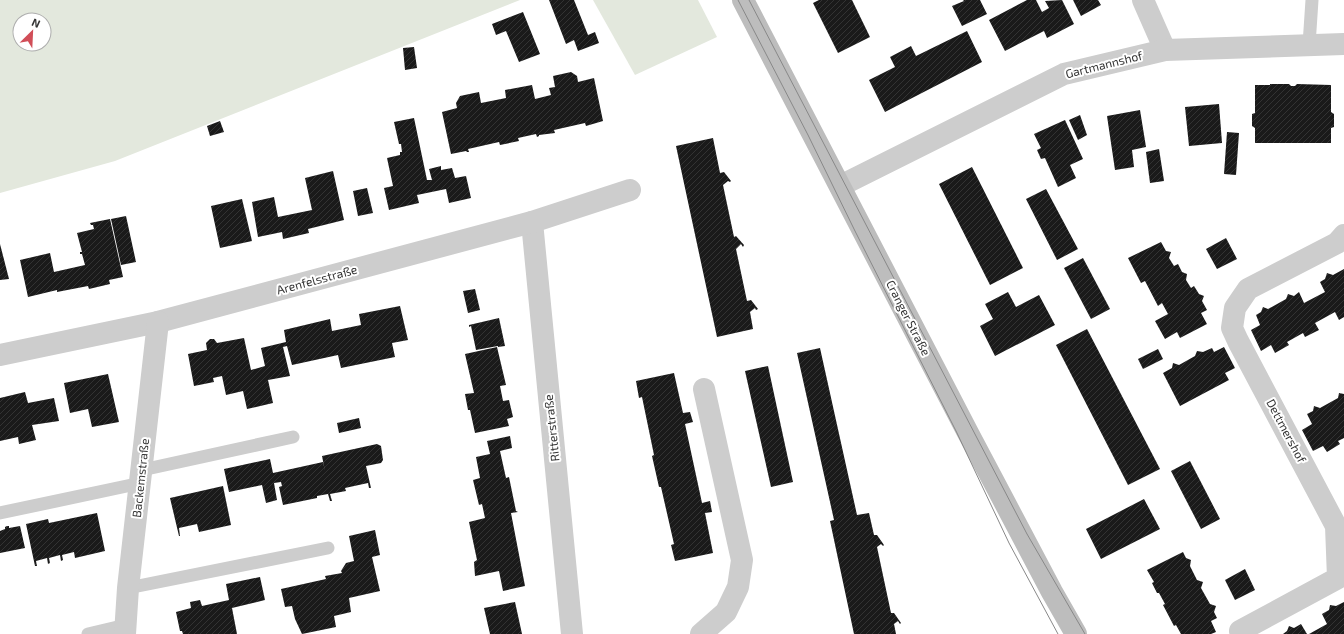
<svg xmlns="http://www.w3.org/2000/svg" width="1344" height="634" font-family="'Exo 2',sans-serif">
<style>
.green{fill:#e3e8dd;fill-rule:evenodd}
.building{fill:url(#building-hatch)}
.lines{fill:none;stroke-linecap:round;stroke-linejoin:round}
.service{stroke:#cdcdcd;stroke-width:13}
.minor{stroke:#cdcdcd;stroke-width:22}
.secondary{stroke:#bdbdbd;stroke-width:22}
.tram{stroke:#888;stroke-width:1}
.labels{text-anchor:middle;stroke-width:4;stroke-linejoin:round;paint-order:stroke}
.street-label{font-size:12px;fill:#333;stroke:#fff}
</style>
<defs>
<pattern id="building-hatch" width="6" height="6" patternUnits="userSpaceOnUse"><rect width="6" height="6" fill="#1a1a1a"/><path d="M-1 1l2-2M0 6l6-6M5 7l2-2" fill="none" stroke="#333"/></pattern>
</defs>
<rect width="100%" height="100%" fill="#fff"/>
<g class="green">
<path d="M0 0H520L115 161 0 193ZM20 20H44V44H20Z"/>
<path d="M593 0H698L717 37 635 75Z"/>
</g>
<g class="building">
<path d="M549 0H574L588 35 595 32 599 43 578 51 574 40 566 44Z"/>
<path d="M819 0H852L870 37 838 53 813 3Z"/>
<path d="M963 0H980L987 14 962 26 952 6 964 1Z"/>
<path d="M1027 0H1036L1042 12 1049 8 1045 1 1062 0 1074 24 1047 38 1044 31 1005 51 989 20Z"/>
<path d="M1073 0H1098L1101 5 1081 16Z"/>
<path d="M523 12 540 54 519 62 506 31 496 35 492 24Z"/>
<path d="M967 31 982 62 885 112 869 80 895 67 890 57 911 46 916 56Z"/>
<path d="M414 47 417 68 405 70 403 48Z"/>
<path d="M571 72 577 76 578 82 594 78 603 121 586 126 585 123 554 130 555 133 539 135V136L537 137 536 134 518 138 519 141 500 145 499 142 468 149 469 152H467L466 151 451 154 442 112 457 108 456 103 460 96 479 92 481 103 506 98 505 90 532 85 535 99 551 95 549 88 555 87 553 76Z"/>
<path d="M1270 84H1289L1291 86H1295L1297 84 1331 85V112L1334 114V127L1331 128V143H1255V128L1252 126V114L1255 113V85H1270Z"/>
<path d="M1219 104 1222 143 1189 146 1185 107Z"/>
<path d="M1140 110 1146 147 1132 150 1134 167 1115 170 1107 116Z"/>
<path d="M1080 115 1087 135 1078 140 1069 120Z"/>
<path d="M414 118 427 180H432L429 169 441 166V170L452 168 455 178 466 176 471 198 449 203 446 189 417 195 419 203 389 210 384 188 393 186 387 158 400 155V152H402L401 144H399L394 122Z"/>
<path d="M1065 120 1083 159 1070 165 1076 178 1058 187 1045 158 1041 159 1037 150 1041 148 1034 134Z"/>
<path d="M220 121 224 132 210 136 207 126Z"/>
<path d="M1227 132 1239 133 1236 175 1224 174Z"/>
<path d="M713 138 720 173 724 172 731 181 730 182 728 181 723 185 734 237 736 236 744 245 743 247 741 244 736 249 747 301 751 300 758 309 756 310 755 308 750 312 753 329 717 337 676 146Z"/>
<path d="M1159 149 1164 181 1150 183 1146 152Z"/>
<path d="M972 167 1023 268 990 285 939 184Z"/>
<path d="M333 171 344 220 308 229 309 233 283 239 282 232 258 237 252 202 274 197 278 217 312 210 305 178Z"/>
<path d="M367 188 373 213 358 216 353 191Z"/>
<path d="M1046 189 1078 249 1057 260 1026 199Z"/>
<path d="M242 199 252 241 220 248 211 206Z"/>
<path d="M126 216 136 262 121 265 111 219Z"/>
<path d="M110 219 123 277 109 280 110 284 89 289 88 286 57 292V290L28 297 20 260 50 253 54 272 85 265 82 254H80V252H82L77 233 94 229 93 225H91L90 223Z"/>
<path d="M1226 238 1237 259 1217 269 1206 249Z"/>
<path d="M1161 242 1166 251 1171 252 1169 258 1174 266 1178 264 1182 272 1187 274 1186 280 1191 288 1194 286 1199 294 1204 296 1202 301 1207 310 1201 313 1207 324 1180 338 1177 332 1165 339 1155 321 1168 314 1162 303 1158 306 1145 281 1141 283 1128 258Z"/>
<path d="M0 244 9 279 0 280Z"/>
<path d="M1083 258 1110 309 1091 319 1064 268Z"/>
<path d="M1344 269V317L1339 320 1335 312 1315 323 1319 330 1305 337 1303 333 1287 342 1289 345 1275 353 1271 345 1261 351 1251 330 1260 325 1256 315 1261 312 1263 307 1268 309 1286 299 1288 294 1294 296 1299 292 1304 303 1325 292 1320 282 1325 279 1327 273 1333 275Z"/>
<path d="M475 289 480 310 468 313 463 291Z"/>
<path d="M1008 292 1016 307 1039 295 1055 325 995 356 980 326 993 319 985 304Z"/>
<path d="M400 306 408 340 392 343 395 357 341 368 338 355 292 365 287 346 283 347 290 376 268 380 273 403 247 409 243 391 226 395 222 376 213 378 214 382 194 386 188 354 207 350 206 343 210 339H214L217 343 244 338 251 370 265 366 261 348 286 342 284 330 330 319 332 331 361 325 359 314Z"/>
<path d="M499 318 505 346 498 347V346L476 350 471 326 469 327V325Z"/>
<path d="M1087 329 1160 469 1128 485 1056 345Z"/>
<path d="M497 347 506 385 500 386 503 401 509 400 513 417 507 419 509 426 475 433 470 410H468L465 394 474 393 465 354Z"/>
<path d="M1224 347 1235 368 1225 373 1229 380 1180 406 1163 373 1172 368 1173 363 1179 365 1195 356 1197 351 1203 352 1212 348 1214 352Z"/>
<path d="M820 348 857 515 869 513 874 535H877L884 545 883 546 881 544 877 547 891 613H894L901 623 900 624 898 621 894 624 896 634H854L830 521 834 520 797 353Z"/>
<path d="M1158 349 1163 359 1143 369 1138 359Z"/>
<path d="M768 366 793 482 771 487 745 371Z"/>
<path d="M674 373 683 413 690 412 693 422 685 424 702 503 710 501 712 512 705 513 713 553 675 561 671 545 674 544 661 487H659L652 456 654 455 642 397 639 398 636 381Z"/>
<path d="M108 374 119 422 92 427 88 409 70 413 64 383Z"/>
<path d="M25 392 28 403 54 398 59 421 32 425 36 440 19 444 18 437 0 441V398Z"/>
<path d="M1339 393 1344 394V438L1338 441 1340 444 1327 452 1323 446 1313 451 1302 430 1312 424 1307 414 1313 411 1314 406 1320 408 1338 398Z"/>
<path d="M359 418 361 428 339 433 337 423Z"/>
<path d="M510 436 512 448 500 451 506 478 509 477 516 511 518 512 511 513 525 586 503 591 499 571 475 576 474 562 477 560 469 522 485 518 482 504 479 505 473 480 480 478 476 457 490 454 487 441Z"/>
<path d="M377 444 381 446 383 460 381 463 366 466 371 488H369L368 483 345 488 346 491 330 494 332 501H330L328 494 317 496V498L283 505 279 487 282 486 281 482 274 483 277 500 266 503 262 485 229 492 224 469 270 459 273 473 323 462 325 471 322 456Z"/>
<path d="M1190 461 1220 519 1201 529 1171 471Z"/>
<path d="M223 486 231 525 199 532 197 524 179 528 180 536H179L170 498Z"/>
<path d="M1144 499 1160 529 1101 559 1086 529Z"/>
<path d="M97 513 105 551 75 558 74 552 62 555 63 560 61 561 60 555 49 558 50 563 48 564 47 558 36 561 37 566H35L26 524 48 519 49 523Z"/>
<path d="M7 526H9V528L20 526 25 548 0 553V531L5 529V527Z"/>
<path d="M375 530 380 555 372 557 380 591 349 598 351 612 334 616 336 627 302 634 295 619 292 606 285 607 281 589 326 579 325 576 342 573 341 571 346 563 354 561 349 536Z"/>
<path d="M1183 552 1186 558 1191 560 1190 566 1197 580 1203 582 1201 588 1210 604 1216 606 1214 612 1217 618 1211 621 1216 632 1211 634H1181L1176 625 1174 626 1163 605 1165 604 1159 593H1157L1152 583 1154 582 1147 570Z"/>
<path d="M1245 569 1255 590 1235 600 1225 580Z"/>
<path d="M260 577 265 600 232 608 237 634H183L182 631H180L176 612 191 608 190 602 200 600 202 606 229 600 226 584Z"/>
<path d="M515 602 522 634H490L484 608Z"/>
<path d="M1344 602V634H1309L1327 624 1322 614 1329 610 1330 605 1336 606Z"/>
<path d="M1301 624 1307 634H1283L1287 631 1289 626 1294 628Z"/>
</g>
<g class="lines">
<g class="service">
<path d="M1309 45 1312 0"/>
<path d="M142 470 293 437"/>
<path d="M0 513 141 483"/>
<path d="M128 588 328 548"/>
<path d="M88 634 126 625"/>
</g>
<g class="minor">
<path d="M1143 0 1165 50"/>
<path d="M840 186 1064 74 1165 50 1344 44"/>
<path d="M532 222 572 634"/>
<path d="M0 355 158 322 532 222 630 190"/>
<path d="M1240 631 1338 578 1336 526 1238 341 1232 328 1235 308 1248 289 1337 243 1344 235"/>
<path d="M125 634 128 588 158 322"/>
<path d="M701 634 726 612 738 587 742 560 704 389"/>
</g>
<path class="secondary" d="M743 0 968 433 1052 592 1076 634"/>
<g class="tram">
<path d="M738 0 808 135 855 231 957 433 1009 543 1058 634"/>
<path d="M749 0 1027 534 1085 634"/>
</g>
</g>
<g class="labels">
<g class="street-label">
<text transform="translate(1104 65) rotate(-14)" y="4">Gartmannshof</text>
<text transform="translate(317 280) rotate(-15)" y="4">Arenfelsstraße</text>
<text transform="translate(908 318) rotate(63)" y="4">Cranger Straße</text>
<text transform="translate(552 428) rotate(-96)" y="4">Ritterstraße</text>
<text transform="translate(1286 431) rotate(62)" y="4">Dettmershof</text>
<text transform="translate(141 478) rotate(-84)" y="4">Backemstraße</text>
</g>
</g>
<g transform="translate(32 32) rotate(24)"><circle r="19" fill="#ffffff" stroke="#adadad"/>
<path d="M0-3L7 15L0 10L-7 15Z" fill="#d14e58"/>
<text y="-6" font-size="11" font-weight="bold" text-anchor="middle" fill="#333333">N</text>
</g>
</svg>
